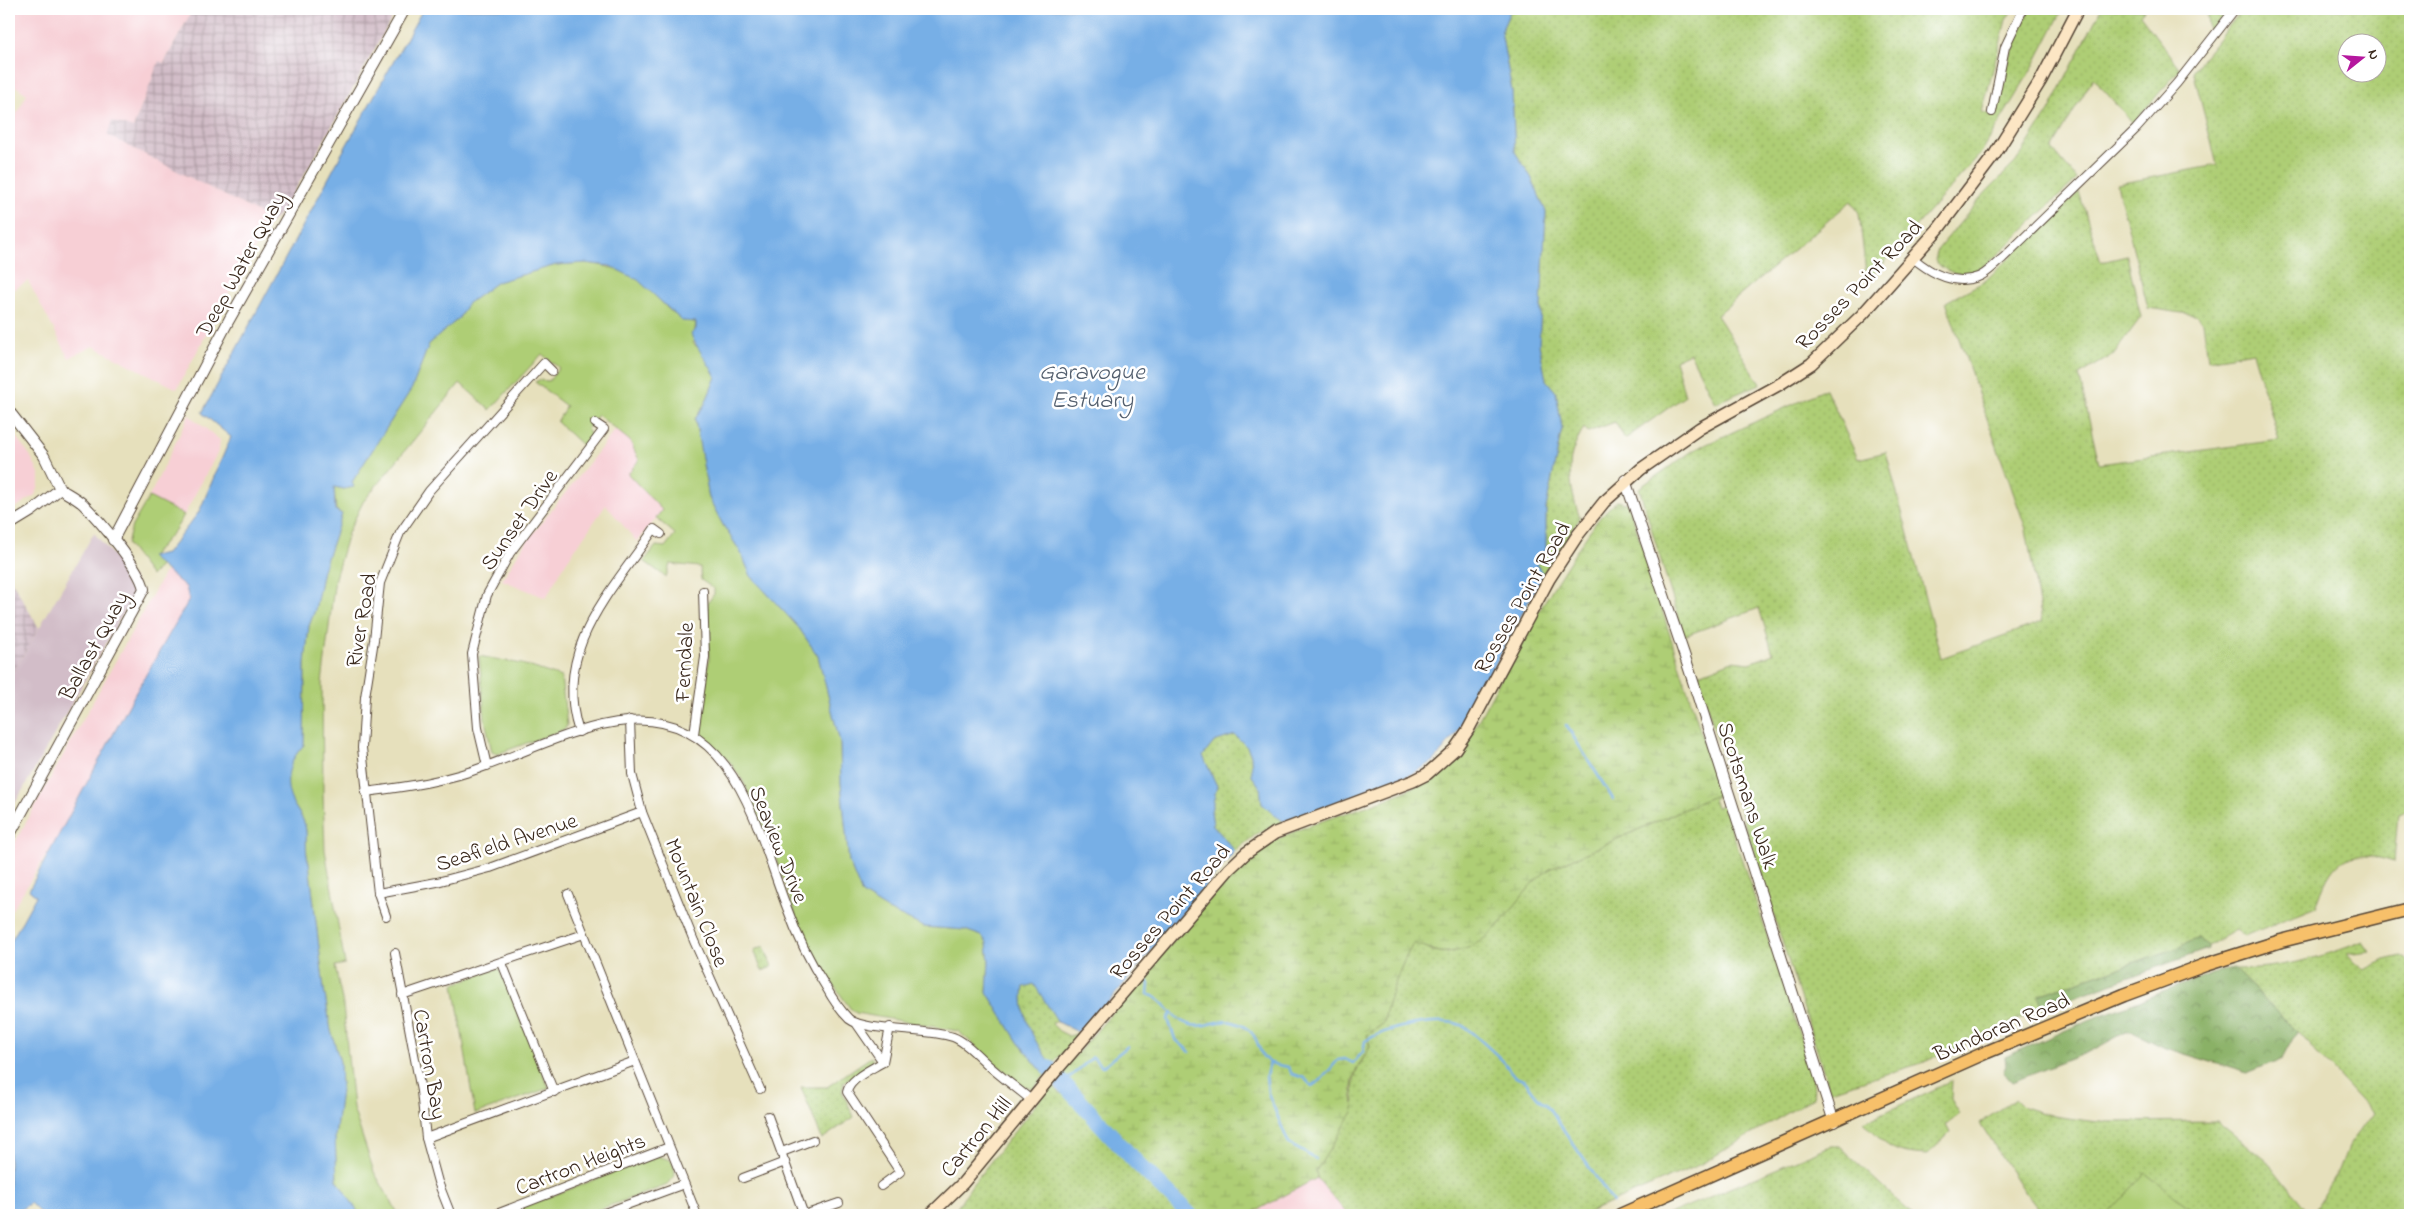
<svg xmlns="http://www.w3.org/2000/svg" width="2419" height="1224" font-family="'Indie Flower',sans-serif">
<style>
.built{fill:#f7cfd5}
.industrial{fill:url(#industrial-grid)}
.railway{fill:#d2bdc8}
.grass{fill:url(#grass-dots);stroke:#747c4a;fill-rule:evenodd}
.forest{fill:url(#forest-crowns);stroke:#626e42}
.wetland{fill:url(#wetland-marsh);stroke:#747c4a}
.park{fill:#aece75;stroke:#747c4a}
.water{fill:#77afe6;stroke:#596c82}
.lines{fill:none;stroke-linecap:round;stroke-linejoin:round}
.stream{stroke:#77afe6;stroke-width:2.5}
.river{stroke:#77afe6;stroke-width:16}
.minor-casing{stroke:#554536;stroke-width:10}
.tertiary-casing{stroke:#554536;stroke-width:12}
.secondary-casing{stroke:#554536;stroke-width:14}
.trunk-casing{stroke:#554536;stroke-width:15}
.minor{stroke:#fff;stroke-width:8}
.tertiary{stroke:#fff;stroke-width:10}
.secondary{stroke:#fce6c4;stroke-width:11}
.trunk{stroke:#f7c06b;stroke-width:12}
.labels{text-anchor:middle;stroke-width:5;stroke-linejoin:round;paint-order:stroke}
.street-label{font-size:22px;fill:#3b2a1e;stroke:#fff}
.water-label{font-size:24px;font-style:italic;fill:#535f6e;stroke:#fff}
</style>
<defs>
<pattern id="industrial-grid" width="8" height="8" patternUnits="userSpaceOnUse" patternTransform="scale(1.25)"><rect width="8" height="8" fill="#d2bdc8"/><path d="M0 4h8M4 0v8" fill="none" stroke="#ac9aa2"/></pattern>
<pattern id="grass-dots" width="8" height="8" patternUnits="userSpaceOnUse" patternTransform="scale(1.25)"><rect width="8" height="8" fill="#aece75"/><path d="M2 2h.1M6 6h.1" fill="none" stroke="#97b165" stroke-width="1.8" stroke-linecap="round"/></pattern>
<pattern id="forest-crowns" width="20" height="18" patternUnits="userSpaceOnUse" patternTransform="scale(1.25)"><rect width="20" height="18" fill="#8ab166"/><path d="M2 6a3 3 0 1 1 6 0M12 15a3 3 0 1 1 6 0" fill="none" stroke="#729053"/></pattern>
<pattern id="wetland-marsh" width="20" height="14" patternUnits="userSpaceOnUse" patternTransform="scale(1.25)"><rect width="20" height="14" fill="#aece75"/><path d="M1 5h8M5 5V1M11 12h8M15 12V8" fill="none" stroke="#97b165"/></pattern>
</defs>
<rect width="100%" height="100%" fill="#fff"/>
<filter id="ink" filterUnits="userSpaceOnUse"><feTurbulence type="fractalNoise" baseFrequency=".02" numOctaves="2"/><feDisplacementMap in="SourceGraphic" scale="10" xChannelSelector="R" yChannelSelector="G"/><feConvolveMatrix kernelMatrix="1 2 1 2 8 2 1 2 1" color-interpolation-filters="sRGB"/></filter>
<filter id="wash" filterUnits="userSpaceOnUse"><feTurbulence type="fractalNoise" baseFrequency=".0096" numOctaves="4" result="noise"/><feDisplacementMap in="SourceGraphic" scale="20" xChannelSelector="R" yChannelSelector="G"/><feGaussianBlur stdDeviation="1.12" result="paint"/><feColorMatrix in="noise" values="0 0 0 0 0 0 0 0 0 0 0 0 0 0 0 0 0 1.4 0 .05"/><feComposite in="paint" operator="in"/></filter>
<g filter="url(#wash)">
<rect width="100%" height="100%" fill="#e6e0bc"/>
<g class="built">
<path d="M9 9H193L164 63 159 62 133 128 107 134 261 214 266 218 269 225 223 303 177 389 93 346 69 358 28 281 9 292V128L27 94 15 86 11 78Z"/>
<path d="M189 415 220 440 219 450 184 515 149 497Z"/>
<path d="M9 428 30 455 39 473V486L35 495 9 512Z"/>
<path d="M616 429 630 441 639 460 628 474 663 510 637 542 606 505 566 562 546 598 502 580 523 546Z"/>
<path d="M166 570 186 587 190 600 136 692 55 842 9 914V853Z"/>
<path d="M1317 1178 1348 1215H1248L1257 1211Z"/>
</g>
<g class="industrial">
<path d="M193 9H397L316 155 283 210 269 225 266 218 261 214 107 135 112 121 133 128 159 61 164 63Z"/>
<path d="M9 576 39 628 9 680Z"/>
</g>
<path class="railway" d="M94 533 136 582 137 589 9 814V680Z"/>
<g class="grass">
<path d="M1511 9H2013L2006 20 1982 112 1996 116 2006 67 2028 12 2032 9H2046L2061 13 2034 65 1981 153 1867 282 1859 213 1851 201 1717 315 1760 384 1715 403 1690 353 1675 360 1685 396 1625 439 1615 422 1588 432 1584 428C1580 436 1575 444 1572 453 1567 470 1573 501 1580 518L1543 574 1537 565 1546 549V508L1562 428 1556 392 1546 380 1539 344 1546 212 1531 177 1515 152 1512 91 1501 32Z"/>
<path d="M2101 9H2145L2140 15 2180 69 2133 123 2093 78 2052 149 2077 179C2057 198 2038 216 2018 235 2006 247 1992 262 1976 270 1962 277 1944 273 1935 260L1938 249 1986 192 2016 162 2049 111Z"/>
<path d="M2206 9H2230L2209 32Z"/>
<path d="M2243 9H2410V810L2398 814 2394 862C2344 846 2331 861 2316 907L2244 936 2236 930 2208 946 2198 938 2177 948 2039 995 2043 1008 1922 1063 1830 1091 1697 675 1732 661 1750 663 1773 654 1759 608 1684 636 1639 488 1694 450 1826 389 1858 459 1886 452 1941 658 2042 622 2026 529 1946 302 1985 281 2079 192 2101 262 2127 256 2141 317 2113 355 2079 375 2099 464 2279 440 2253 352 2208 360 2203 322 2195 315 2148 308 2117 184 2217 165 2193 70ZM2346 42H2376V72H2346Z"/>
<path d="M1235 735 1247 747 1251 755 1252 776 1260 787 1262 804 1284 822 1258 833 1235 851 1213 825 1211 811 1217 786 1203 756 1214 742Z"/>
<path d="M1720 793 1713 799 1716 807 1723 805C1748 877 1772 949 1795 1021 1802 1044 1817 1074 1813 1098L1701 1164 1582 1215H1348L1317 1178 1316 1171 1355 1102C1350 1077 1358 1068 1370 1047L1367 1035 1384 1023C1385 1006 1403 959 1413 944H1420L1433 951 1449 953 1495 929 1537 878 1550 869Z"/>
<path d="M2363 941 2370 951 2347 954 2365 970 2385 960 2402 956 2410 964V1215H2311L2339 1170 2348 1147 2373 1113 2297 1031 2234 969C2278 969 2322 958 2363 941Z"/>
<path d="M764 946 772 967 762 971 754 950Z"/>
<path d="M1034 983 1055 1014 1057 1020 1052 1024 1059 1031 1069 1036 1080 1033 1052 1065C1034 1044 1019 1014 1024 987Z"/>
<path d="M871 1057 873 1060 871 1064 844 1082 842 1091 854 1117 822 1139 801 1087H827Z"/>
<path d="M1952 1081 1951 1099 1960 1114 1946 1125 1950 1133 1927 1155C1893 1153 1887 1148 1864 1122Z"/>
<path d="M1052 1084 1060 1093 1069 1096 1112 1148 1124 1157 1183 1215H948L957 1208 972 1185Z"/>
<path d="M2016 1099 2024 1107 2053 1116 2098 1122 2217 1121 2272 1166 2305 1208 2297 1215H2043L2021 1187 1980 1123Z"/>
<path d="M1830 1146H1839L1913 1215H1667Z"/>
</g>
<g class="forest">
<path d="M2198 938 2208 946V949L2043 1008 2038 995 2177 948Z"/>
<path d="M2234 969 2297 1031 2282 1059 2247 1073 2165 1048 2133 1032H2126L2091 1051 2012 1082 2003 1072 2006 1066 2005 1057 2089 1020 2216 972Z"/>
</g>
<path class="wetland" d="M1617 501 1626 503 1630 509 1720 793 1550 869C1514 893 1498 949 1449 952 1435 954 1426 945 1413 944 1403 959 1385 1006 1384 1023L1367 1035 1370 1047C1363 1059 1352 1073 1352 1088 1352 1097 1355 1102 1353 1112L1316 1171 1317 1178 1248 1215H1195L1133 1158 1089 1102 1083 1099 1059 1075 1226 880C1243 862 1263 847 1284 836 1331 814 1399 802 1440 771 1449 764 1456 755 1464 747 1498 684 1531 621 1570 561 1583 541 1598 515 1617 501Z"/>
<g class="park">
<path d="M585 263C604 265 620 269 637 279 658 292 670 322 696 322L693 343 703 352 716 377 705 404 695 419 709 498 723 525 740 551 751 576 799 628 818 656 840 742 841 783 849 862 862 894 886 909 924 927 965 930 982 936 987 943 989 962 987 992 1018 1042 1045 1075 1034 1088 1022 1086 958 1031 856 1013 850 1008 820 966 799 924 773 850 743 781 729 761 703 735 700 728 709 658 707 604 714 594V589L701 580 700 567 670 564 666 577 644 561 656 546 665 547 675 534 656 518 662 510 628 474 639 460 630 441 598 415 587 429 592 437 583 446 557 422 566 406 535 382 539 380 549 381 559 368 542 354 490 410 460 383 363 502 348 533 335 578 322 683 323 793 325 850 345 964 335 966 343 1005 353 1108 374 1172 399 1215H360L337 1180 335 1137 341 1090 340 1062 331 1031 324 989 309 863C304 850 308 838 305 825 302 814 292 806 289 794 283 776 291 758 304 745L305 663 309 626 315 610 323 570 342 514 336 510 334 487 344 489 353 487 352 482 412 388 429 344 459 318 467 304 497 282 556 265Z"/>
<path d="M149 497 184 515 175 530 151 557 161 565 151 576 127 544 132 526Z"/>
<path d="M479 656 522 664 561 677 567 725 565 729 497 754 492 752 485 720Z"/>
<path d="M499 968 549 1088 475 1114 454 984Z"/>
<path d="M657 1156 671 1160 674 1167 675 1176 665 1186 583 1215H502Z"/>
<path d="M2145 1173 2199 1215H2107Z"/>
</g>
<path class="water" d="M423 9H1511L1501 32 1512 91 1515 152 1531 177 1546 212 1539 344 1546 380 1556 392 1562 428 1546 508V549L1537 565 1543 574 1481 692 1458 731 1434 761 1408 776 1284 822 1262 804 1260 787 1252 776 1251 755 1247 747 1235 735 1214 742 1203 756 1217 786 1211 811 1213 825 1235 851 1107 1004 1080 1033 1058 1022 1034 984 1024 987C1019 1015 1035 1043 1052 1065L1045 1075 1018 1042 987 992 989 962 987 943 982 936 965 930 924 927 886 909 862 894 849 862 841 783 840 742 818 656 799 628 751 576 740 551 723 525 709 498 695 419 705 404 716 377C710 365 694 344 691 334L696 329V322L682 321 638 280 610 266 585 263 556 265 497 282 467 304 459 318 429 344 412 388 352 482 354 487 344 489 334 487 335 510 342 514 323 570 315 610 309 626 305 663 304 745C288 761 282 785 294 805 298 812 303 818 305 825 308 838 304 850 309 863L324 989 331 1031 340 1062 341 1090 335 1137 337 1180 360 1215H42L30 1203 13 1215H9V945L36 896 29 890 136 692 189 600 186 587 150 557 166 554 199 512 231 437 202 413 341 155Z"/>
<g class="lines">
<g class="stream">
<path d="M1566 725 1613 799"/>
<path d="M1144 975 1149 984 1148 994C1165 999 1171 1019 1188 1024 1208 1031 1219 1013 1243 1026 1262 1036 1256 1055 1269 1062 1274 1065 1282 1065 1288 1067L1292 1074 1304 1078 1312 1086 1321 1080 1338 1060 1345 1059 1353 1063 1363 1052 1365 1041C1386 1028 1437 1016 1461 1025 1466 1026 1498 1056 1504 1062 1508 1067 1511 1074 1516 1077 1519 1079 1523 1079 1526 1082 1533 1090 1536 1099 1546 1104L1613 1202"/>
<path d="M1172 1012 1168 1019 1175 1039 1190 1052"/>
<path d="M1270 1063 1266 1075 1268 1093 1289 1144 1316 1159"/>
<path d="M1061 1080 1071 1076 1093 1057 1102 1067 1128 1046"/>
</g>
<path class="river" d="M1049 1068 1135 1161 1190 1215"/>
</g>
</g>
<g filter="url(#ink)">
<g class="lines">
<g class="minor-casing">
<g id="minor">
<path d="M1992 112 2005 47 2023 9"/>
<path d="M1913 258C1932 274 1954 286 1978 277 1987 274 1995 264 2003 258L2136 129 2177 83 2235 9"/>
<path d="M630 720 632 774 642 812 694 941 760 1089"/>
<path d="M579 732C552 650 611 592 654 529L661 534"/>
<path d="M694 734 705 657 703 591"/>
<path d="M487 766 478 728 472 654 487 595 510 553 604 429 595 423"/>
<path d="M365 792C406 787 447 781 486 766 528 751 583 724 628 721 735 712 757 831 787 908 797 936 810 962 826 987 832 998 840 1010 849 1019 865 1032 929 1028 953 1037 966 1042 977 1055 987 1064 1001 1077 1017 1088 1031 1100"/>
<path d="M378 893 437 882 490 868 642 812"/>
<path d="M568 894 697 1215"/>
<path d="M386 916 378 893 362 748 365 697 374 640 380 583 400 533 429 491 544 363 552 371"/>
<path d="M395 953 421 1091 426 1138 438 1182 451 1215"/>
<path d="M502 963 554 1092"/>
<path d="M402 995 584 934"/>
<path d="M856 1023 883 1062"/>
<path d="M768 1116 804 1215"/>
<path d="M426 1138 635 1061"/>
<path d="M782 1152 813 1140"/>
<path d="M743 1178 785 1162"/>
<path d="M881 1186 900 1172 847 1092C850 1078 872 1069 883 1062L890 1027"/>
<path d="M494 1215 669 1147"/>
<path d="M599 1215 684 1184"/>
<path d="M804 1215 839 1203"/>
</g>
</g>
<g class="tertiary-casing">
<g id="tertiary">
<path d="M9 411 44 456 60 489"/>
<path d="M1625 480 1689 669 1834 1122"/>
<path d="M9 525 32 511 60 489"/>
<path d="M113 540 229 320 405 9"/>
<path d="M9 836 144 589C140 568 100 521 83 504 76 498 68 494 60 489"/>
</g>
</g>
<g class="secondary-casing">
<path id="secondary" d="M930 1215 963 1183 1048 1080 1229 869 1246 853 1275 833 1413 781 1427 774 1455 749 1468 730 1549 579 1577 536 1604 502 1641 469 1700 428 1780 384 1811 364 1862 315 1939 228 1995 154 2041 80 2078 9"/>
</g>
<g class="trunk-casing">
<path id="trunk" d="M1620 1215 1987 1052 2124 995 2205 965 2281 941 2410 909"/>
</g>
<use href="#minor" class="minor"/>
<use href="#tertiary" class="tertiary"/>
<use href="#secondary" class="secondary"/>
<use href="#trunk" class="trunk"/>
</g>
</g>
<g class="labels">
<g class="street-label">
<text transform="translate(240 264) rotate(-61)" y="8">Deep Water Quay</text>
<text transform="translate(1858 284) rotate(-46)" y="8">Rosses Point Road</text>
<text transform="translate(518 519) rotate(-55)" y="8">Sunset Drive</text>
<text transform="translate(1521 597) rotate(-60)" y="8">Rosses Point Road</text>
<text transform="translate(360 620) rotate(-80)" y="8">River Road</text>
<text transform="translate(93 645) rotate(-61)" y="8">Ballast Quay</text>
<text transform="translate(683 662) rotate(-87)" y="8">Ferndale</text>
<text transform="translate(1749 795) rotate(72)" y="8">Scotsmans Walk</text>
<text transform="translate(506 841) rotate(-18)" y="8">Seafield Avenue</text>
<text transform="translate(780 844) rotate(68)" y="8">Seaview Drive</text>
<text transform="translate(698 902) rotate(68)" y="8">Mountain Close</text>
<text transform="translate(1169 911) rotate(-49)" y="8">Rosses Point Road</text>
<text transform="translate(2001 1026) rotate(-23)" y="8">Bundoran Road</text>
<text transform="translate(431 1064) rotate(80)" y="8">Cartron Bay</text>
<text transform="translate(975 1136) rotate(-50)" y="8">Cartron Hill</text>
<text transform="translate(580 1163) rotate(-21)" y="8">Cartron Heights</text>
</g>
<g class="water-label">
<text x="1092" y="379">Garavogue<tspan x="1092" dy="28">Estuary</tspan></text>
</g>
</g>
<rect width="2419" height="1224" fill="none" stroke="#fff" stroke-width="30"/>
<g transform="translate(2362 58) rotate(73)"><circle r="24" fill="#ffffff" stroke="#b1aaa5"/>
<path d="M0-4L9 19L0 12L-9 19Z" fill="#b5179e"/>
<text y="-8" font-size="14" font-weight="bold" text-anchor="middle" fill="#3b2a1e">N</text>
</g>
</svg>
